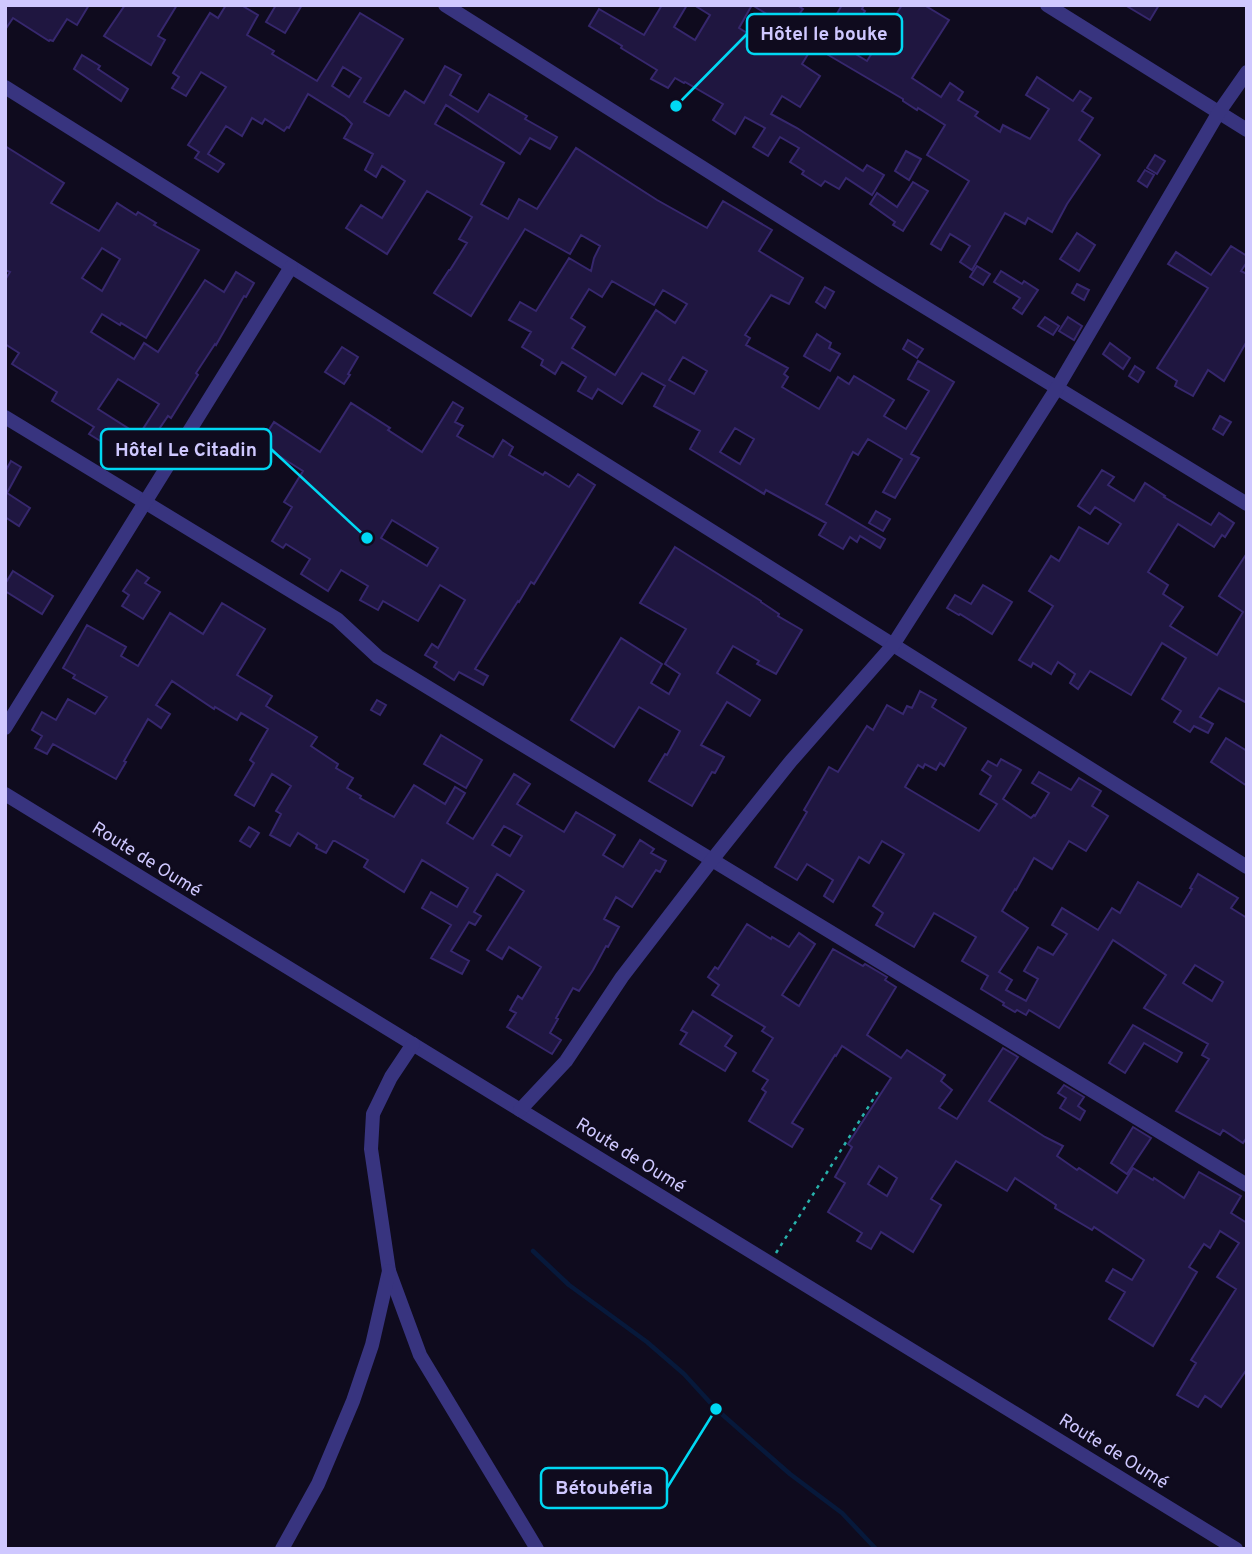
<svg xmlns="http://www.w3.org/2000/svg" width="1252" height="1554" font-family="Overpass,sans-serif">
<style>
.lines{fill:none;stroke-linecap:round;stroke-linejoin:round}
.stream{stroke:#07193b;stroke-width:4.5}
.building{fill:#1f1640;stroke:#36276d;stroke-width:2;fill-rule:evenodd}
.path{stroke:#28b3ac;stroke-width:2.5;stroke-dasharray:3.5 5;stroke-linecap:butt}
.minor{stroke:#38347f;stroke-width:14}
.labels{text-anchor:middle;stroke-width:5;stroke-linejoin:round;paint-order:stroke}
.street-label{font-size:18px;fill:#cfc8ff;stroke:#0f0b1e}
.leader{fill:none;stroke:#00d8f3;stroke-width:2.5}
.callout-dot{fill:#00d8f3;stroke:#0f0b1e;stroke-width:2.5}
.callout{fill:#0f0b1e;stroke:#00d8f3;stroke-width:2.5}
.callout-label{font-size:19px;text-anchor:middle;font-weight:bold;fill:#cfc8ff}
</style>
<rect width="100%" height="100%" fill="#0f0b1e"/>
<g class="lines">
<path class="stream" d="M533 1251 569 1285 647 1342 684 1374 716 1409 790 1474 842 1513 876 1549"/>
</g>
<g class="building">
<path d="M5 5H89L77 25 67 19 53 41 50 40 49 41 13 18 5 30Z"/>
<path d="M125 5H177L158 36 165 40 151 65 104 36Z"/>
<path d="M226 5H241L258 15 247 35 274 51 272 54 317 81 360 13 403 39 364 102 389 116 405 91 424 103 445 66 461 75 450 95 478 112 489 94 527 116 525 119 557 137 550 149 530 138 520 154 446 105 435 124 504 163 481 204 508 219 519 199 537 209 576 148 657 200 707 228 723 201 772 230 759 251 803 278 789 304 771 295 745 335 750 338 746 345 788 368 784 374 788 377 782 387 819 409 838 377 849 384 854 376 894 400 884 416 906 429 929 391 908 379 918 361 954 382 911 454 919 458 895 498 883 492 902 459 868 439 858 455 853 452 826 504 885 539 880 548 860 536 857 542 850 537 843 549 819 535 826 523 766 490 764 494 690 449 700 431 654 406 665 386 642 373 622 404 598 389 592 399 578 391 586 377 562 362 555 374 541 365 543 360 522 347 531 332 509 320 520 302 536 311 569 258 591 271 594 258 600 246 581 235 570 254 525 229 471 316 434 293 449 270H450L467 243 459 239 472 217 427 191 387 254 346 228 361 205 382 218 405 181 382 166 376 177 365 170 373 154 344 138 352 124 345 117 308 94 289 128 287 127 284 131 265 119 262 124 252 118 242 136 226 126 208 154 224 164 218 172 195 158 199 152 188 145 226 87 201 72 186 96 172 88 179 77 173 73 210 13 218 18ZM343 67 361 78 349 97 332 86ZM612 281 654 305 663 290 687 304 675 323 656 310 615 375 572 348 585 327 571 318 589 289 602 297ZM683 357 707 371 694 394 669 380ZM735 428 754 439 740 464 720 452Z"/>
<path d="M276 5H302L285 33 266 22Z"/>
<path d="M662 5H687L674 27 695 40 710 15 694 5H797L803 9 800 13 828 29 842 5H864L862 9 865 11 844 47 867 61 902 5H924L949 20 912 78 941 97 950 83 963 92 958 100 978 112 975 116 1000 132 1003 125 1030 139 1049 109 1026 95 1037 77 1073 101 1080 91 1091 98 1082 111 1093 118 1079 140 1100 155 1067 204 1052 232 1028 218 1025 224 1005 213 972 270 960 262 970 246 950 234 941 250 931 244 969 181 927 155 945 125 918 108 917 110 903 101V99L813 46 802 64 820 76 800 107 782 96 771 114 797 128 863 171 867 165 884 175 872 195 846 178 839 189 825 181 821 186 802 174 804 171 790 162 799 148 780 137 768 156 753 147 765 128 745 117 735 134 713 120 723 104 685 82 684 83 675 78 668 88 651 79 657 70 621 48 622 46 589 26 599 9 644 35ZM752 5 773 18 772 20 774 21 762 42 739 28Z"/>
<path d="M1125 5H1159L1150 20Z"/>
<path d="M82 55 100 66 98 69 128 89 121 101 74 69Z"/>
<path d="M5 146 64 183 51 203 99 231 117 203 136 215 138 212 156 223 154 225 199 250 146 338 121 323 120 325 102 314 91 332 134 359 144 343 158 352 205 280 224 292 236 272 254 283 246 297 244 296 216 345 215 344 196 373 198 375 171 418 168 416 136 463 89 434 94 427 52 401 57 392 12 364 19 353 5 344V280L10 272 5 270ZM102 248 120 259 102 291 82 278ZM118 379 159 404 139 435 98 409Z"/>
<path d="M906 151 921 159 909 180 895 171Z"/>
<path d="M1155 155 1165 161 1157 174 1147 168Z"/>
<path d="M1145 170 1154 175 1147 187 1138 181Z"/>
<path d="M913 182 928 191 903 231 893 225 895 222 870 204 877 193 897 207Z"/>
<path d="M1077 233 1095 245 1079 271 1060 259Z"/>
<path d="M1231 246 1247 256V262L1241 271 1247 274V341L1224 381 1208 370 1193 396 1175 386 1177 381 1157 368 1208 288 1168 264 1176 252 1211 275Z"/>
<path d="M977 266 990 274 983 285 970 277Z"/>
<path d="M1001 271 1022 284 1024 281 1038 290 1022 314 1013 308 1020 298 994 282Z"/>
<path d="M1077 284 1089 290 1084 300 1072 293Z"/>
<path d="M825 287 834 292 825 308 816 302Z"/>
<path d="M1045 317 1059 326 1053 335 1038 326Z"/>
<path d="M1068 317 1082 326 1074 340 1059 331Z"/>
<path d="M817 334 831 343 829 348 840 354 830 371 804 356Z"/>
<path d="M908 340 923 349 917 358 903 349Z"/>
<path d="M1110 343 1130 358 1123 369 1103 354Z"/>
<path d="M342 347 358 357 348 374 350 375 344 384 325 372Z"/>
<path d="M1135 366 1144 372 1138 382 1129 376Z"/>
<path d="M453 402 463 408 455 422 463 426 457 436 493 457 503 440 513 447 509 455 543 475 545 472 569 487 578 474 595 485 534 584 531 582 519 602 518 601 475 669 488 676 483 685 459 672 454 680 434 667 437 662 425 655 432 644 438 648 465 600 440 585 418 621 383 601 378 610 360 600 368 586 341 570 328 591 301 574 310 559 286 544 283 548 272 541 292 507 284 502 303 471 260 444 274 422 320 452 351 403 390 428 388 430 422 452ZM392 520 438 548 427 566 381 538Z"/>
<path d="M1220 416 1231 422 1223 435 1213 429Z"/>
<path d="M11 461 21 467 7 493 30 508 19 526 5 517V472Z"/>
<path d="M1102 470 1114 477 1108 485 1134 501 1145 483 1165 496 1164 497 1211 525 1219 513 1234 523 1225 537 1222 535 1214 547 1178 524 1148 572 1168 585 1163 594 1183 607 1170 626 1217 655 1243 612 1219 596 1247 553V703L1219 688 1200 717 1213 724 1208 733 1194 726 1190 732 1174 722 1181 711 1162 699 1186 658 1162 643 1131 695 1090 671 1078 689 1070 683 1075 674 1058 662 1051 674 1033 663 1031 667 1019 660 1053 606 1029 591 1051 556 1059 561 1079 527 1108 544 1121 524 1095 507 1090 514 1078 506Z"/>
<path d="M876 511 890 519 883 531 869 523Z"/>
<path d="M675 547 761 601V602L779 614 778 616 802 630 776 674 757 664 759 661 733 646 717 673 760 700 750 716 727 702 701 745 724 757 715 773 712 772 692 806 649 781 665 754 667 755 680 731 639 707 614 747 571 720 621 638 662 664 651 683 669 694 680 674 665 664 686 629 640 603Z"/>
<path d="M137 570 149 578 145 583 160 592 143 619 122 606 129 595 123 591Z"/>
<path d="M13 571 53 596 42 614 5 591V584Z"/>
<path d="M983 585 1012 602 992 634 960 614 959 615 947 608 955 595 971 604Z"/>
<path d="M222 603 265 629 237 675 272 696 266 706 317 737 311 746 338 764 336 768 353 778 347 788 361 796 360 798 394 817 414 785 445 804 455 787 465 793 447 823 473 839 514 774 530 784 517 804 564 832 576 812 615 835 603 855 623 867 640 840 654 849 651 853 666 861 660 872 656 870 632 907 616 897 604 919 619 927 608 947 606 946 593 970 579 991 573 988 556 1018 558 1019 550 1033 561 1040 552 1054 507 1027 516 1013 510 1010 518 996 522 999 541 967 509 947 502 959 487 950 524 891 497 874 474 912 481 916 475 925 469 922 451 951 469 961 462 974 431 958 451 925 422 908 431 892 457 907 468 888 422 860 404 892 364 867 368 860 335 841H333L326 853 316 848 317 845 298 833 290 846 270 835 281 814 276 811 291 786 272 774 254 806 235 795 254 763 250 760 268 729 241 713 237 720 215 707 214 709 172 681 156 705 170 714 161 728 148 719 124 761 126 762 116 779 53 744 47 754 35 748 42 736 32 730 42 712 56 720 68 699 95 714 107 697 73 678 75 675 63 668 87 625 126 647 121 656 138 666 170 613 203 634ZM504 826 522 836 510 856 492 845Z"/>
<path d="M920 691 936 700 932 707 966 728 944 766 940 763 936 770 925 764 923 768 918 765 905 787 979 831 997 804 980 794 991 776 982 770 988 761 997 766 1001 759 1021 770 1003 799 1031 818 1034 815 1035 816 1049 793 1032 783 1039 772 1071 790 1079 778 1101 791 1092 806 1108 816 1086 851 1069 841 1052 869 1034 858 1016 890 1015 889 1002 911 1028 928 999 972 1012 980 1006 990 1026 1001 1038 979 1024 971 1038 947 1053 955 1067 934 1052 925 1062 908 1098 930 1112 908 1120 913 1138 882 1181 907 1192 889 1190 888 1198 874 1238 898 1231 908 1247 918V1137L1243 1143 1223 1130 1220 1135 1176 1111 1209 1059 1202 1055 1208 1044 1144 1008 1166 975 1113 940 1059 1028 1029 1010 1026 1015 1017 1010 1015 1012 1003 1005 1004 1003 981 989 988 976 962 961 976 937 934 913 914 947 876 925 883 913 873 906 904 854 882 841 869 863 859 857 833 902 824 896 833 880 807 864 797 880 775 867 807 812 804 810 829 767 838 772 867 726 873 730 887 705 903 714 907 706 912 708ZM1195 965 1223 982 1212 1001 1183 983Z"/>
<path d="M377 700 386 705 380 715 371 710Z"/>
<path d="M441 735 482 760 466 788 424 764Z"/>
<path d="M1226 738 1247 751V786L1211 762Z"/>
<path d="M249 827 259 833 250 847 240 841Z"/>
<path d="M747 924 771 939 772 937 789 947 799 933 815 944 782 995 799 1006 833 949 863 966 865 964 887 977 885 980 896 987 867 1035 901 1058 907 1050 945 1075 941 1081 952 1090 939 1108 957 1119 1003 1048 1018 1057 989 1101 1045 1137 1063 1146 1057 1156 1077 1170 1079 1168 1117 1193 1133 1168 1153 1180 1154 1178 1184 1198 1199 1172 1241 1196 1231 1213 1247 1223V1369L1221 1407 1205 1396 1198 1407 1177 1395 1196 1363 1191 1360 1236 1289 1217 1277 1239 1243 1220 1231 1210 1248 1204 1244 1189 1267 1197 1272 1153 1346 1109 1319 1125 1292 1106 1281 1113 1269 1132 1280 1144 1260 1094 1227 1092 1230 1055 1208 1056 1205 1015 1178 1007 1191 956 1161 931 1199 941 1205 913 1252 881 1232 871 1249 857 1241 862 1233 828 1212 845 1183 835 1177 852 1147 848 1144 891 1078 842 1046 836 1056 835 1055 792 1123 803 1129 792 1147 749 1121 766 1092 762 1089 768 1080 753 1071 773 1038 762 1031 765 1027 712 995 719 985 708 977 715 967 718 969ZM879 1166 897 1178 887 1196 868 1184Z"/>
<path d="M693 1011 732 1036 725 1046 736 1053 725 1071 680 1044 687 1033 681 1030Z"/>
<path d="M1133 1025 1182 1053 1177 1062 1144 1043 1125 1073 1109 1063Z"/>
<path d="M1064 1085 1084 1097 1078 1106 1085 1111 1080 1120 1060 1108 1066 1098 1058 1093Z"/>
<path d="M1133 1127 1151 1138 1127 1174 1111 1163Z"/>
</g>
<g class="lines">
<path class="path" d="M776 1253 879 1090"/>
<g class="minor">
<path d="M445 5 882 281 1247 504"/>
<path d="M1047 5 1247 130"/>
<path d="M5 87 1247 867"/>
<path d="M5 417 337 619 378 657 1247 1185"/>
<path d="M5 728 291 267"/>
<path d="M5 794 1236 1549"/>
<path d="M413 1044 391 1077 373 1114 371 1149 389 1271 420 1355 537 1549"/>
<path d="M520 1110 566 1061 622 977 712 860 791 761 893 645 1057 388 1219 112 1247 72"/>
<path d="M282 1549 318 1484 353 1401 372 1345 389 1271"/>
</g>
</g>
<g class="labels">
<g class="street-label">
<text transform="translate(147 859) rotate(32)" y="6">Route de Oumé</text>
<text transform="translate(631 1155) rotate(32)" y="6">Route de Oumé</text>
<text transform="translate(1114 1451) rotate(32)" y="6">Route de Oumé</text>
</g>
</g>
<path class="leader" d="M676 106L747 34M367 538L271 449M716 1409L667 1488"/>
<g class="callout-dot">
<circle cx="676" cy="106" r="7"/>
<circle cx="367" cy="538" r="7"/>
<circle cx="716" cy="1409" r="7"/>
</g>
<g class="callout">
<rect x="747" y="14" width="155" height="40" rx="7"/>
<rect x="101" y="429" width="170" height="40" rx="7"/>
<rect x="541" y="1468" width="126" height="40" rx="7"/>
</g>
<g class="callout-label">
<text x="824" y="40">Hôtel le bouke</text>
<text x="186" y="456">Hôtel Le Citadin</text>
<text x="604" y="1494">Bétoubéfia</text>
</g>
<rect width="1252" height="1554" fill="none" stroke="#cfc8ff" stroke-width="14"/>
</svg>
